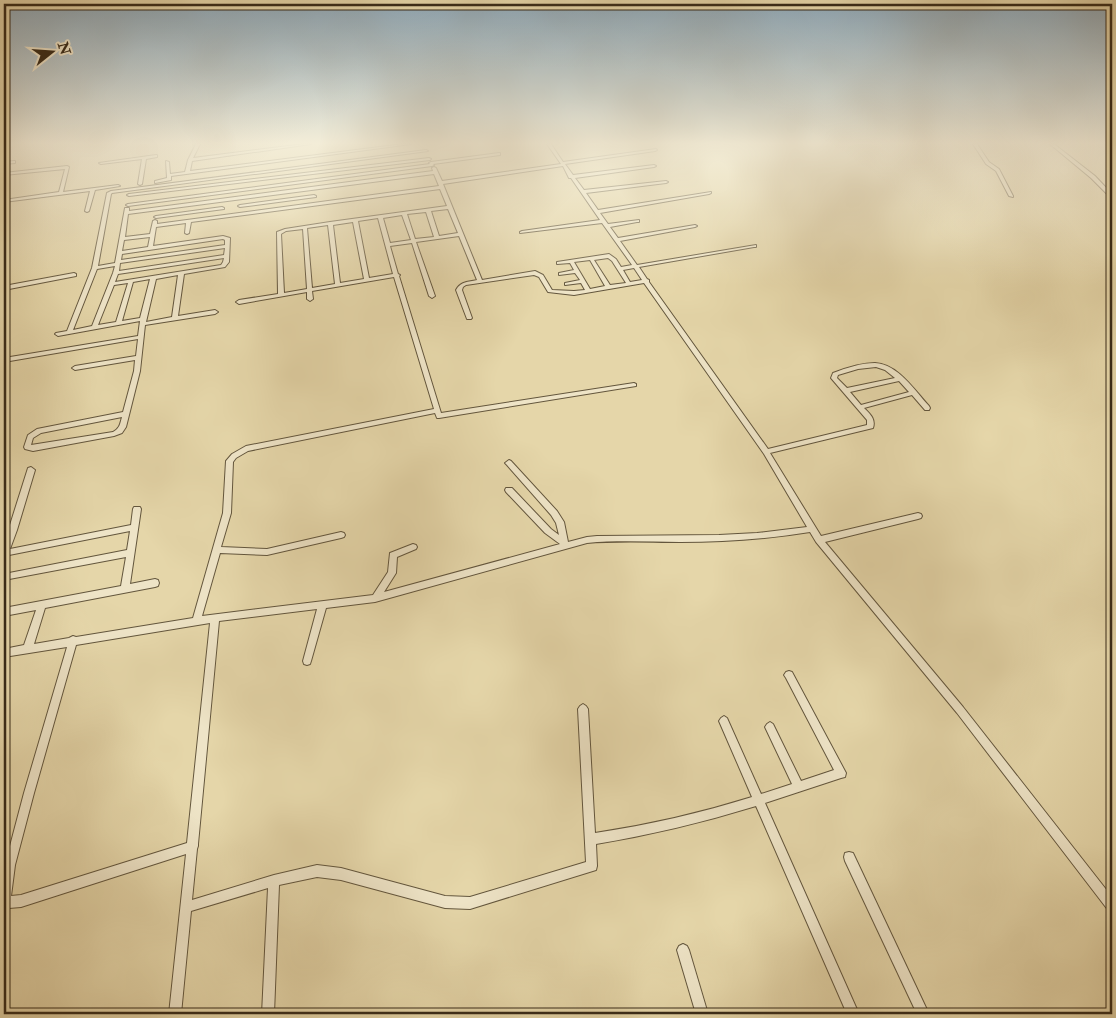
<svg xmlns="http://www.w3.org/2000/svg" width="1116" height="1018" font-family="'IM FELL Double Pica',serif">
<style>
.lines{fill:none;stroke-linecap:round;stroke-linejoin:round}
.street-casing{stroke:#63563d;stroke-width:2}
.street{fill:#eee4c7;fill-rule:evenodd}
</style>
<rect width="100%" height="100%" fill="#e5d6a9"/>
<filter id="stains"><feTurbulence type="fractalNoise" baseFrequency=".004" numOctaves="4"/><feColorMatrix values="0 0 0 0 .2 0 0 0 0 .09 0 0 0 0 .02 0 0 0 .5 -.17"/></filter>
<radialGradient id="worn" r=".72"><stop offset=".6" stop-color="#630" stop-opacity="0"/><stop offset="1" stop-color="#630" stop-opacity=".3"/></radialGradient>
<g class="lines">
<g class="street-casing">
<g id="street">
<path d="M196 144H200L193 158 304 144H311L192 161 190 171 403 144H411L171 176V180L155 183V181L167 178 166 161 169 162 170 174 185 172 188 160Z"/>
<path d="M547 144H551L563 162 656 149 657 150 655 151 565 164 573 175 654 165 656 166 654 167 575 178 584 190 666 181 668 182 666 183 586 193 598 210 711 192V193L709 194 600 213 608 224 639 220V222H637L610 227 618 238 695 225 697 226 695 227 620 241 637 265 756 245V247H754L639 267 647 279 649 280V282L768 449 867 425V420L831 378 833 373C846 368 861 363 875 363 898 364 915 391 929 406L930 408 929 410H925L912 395 864 408C870 414 876 419 873 428L770 453 821 536 918 513 921 514 922 516 921 518 918 519 825 542 963 707 1112 897V912L1108 910 957 713 816 542 810 532C767 539 723 542 680 542 649 542 618 540 587 543L375 602 326 608 311 661 310 664 307 665 304 664 303 661 317 609 219 621 198 844V846L197 849 192 900 274 875 317 865 341 868 445 896 470 897 586 862 578 709 580 706 583 704 586 706 588 709 595 833C649 825 701 813 752 797L719 721 721 718 724 716 727 718 761 794 792 784 765 727 767 724 770 722 773 724 801 781 834 770 786 678 784 675 786 672 789 671 792 672 846 773 845 777 841 778 765 803 859 1014H847L756 806C704 822 650 835 596 844L597 866 596 870 470 909 445 908 341 880 317 877 279 885 274 1014H262L268 888 191 911 181 1014H169L186 854 21 907 9 908 4 904 5 865 24 793 67 647 4 657V649L24 645 36 610 4 616V608L121 586 126 557 4 580V574L127 550 130 531 4 556V544L28 468 31 467 35 470 17 530 10 549 131 525 133 509 134 507H140L141 509 130 584 155 579 158 580 159 583 158 586 155 587 45 608 34 644 69 638 73 636 76 637 193 618 223 513 226 461 232 454 246 446 434 409 394 277 312 291 313 299 310 301 307 299V292L239 304 236 302 239 300 278 294 277 232 285 229 330 222 447 206 440 189 191 222 189 233 187 234 185 233 186 223 156 227 153 246 223 236 230 238 229 262 225 267 184 274 178 316 215 310 218 312 215 314 145 325 140 371 126 427 122 433 114 436 33 451 25 449 24 447 28 435 37 429 123 412 134 371 135 360 75 370 72 368 75 366 136 356 138 339 4 362V358L138 336 140 321 58 336 55 334 56 333 67 331 92 268 107 193 111 191 426 150 428 151 112 193 111 194 98 266 115 263 125 208H129V211L433 171 432 168 434 167 436 168 442 181 561 164ZM563 166 569 178H571L600 220 522 231 520 232V233L602 223 632 265 621 267 616 259 609 254 557 262V264L570 263 574 270 559 273V275L575 273 580 280 565 283V285L581 283 585 290 574 291 552 290 543 275 535 271 482 280 443 184ZM434 174 439 186 157 224V221L155 220 153 221 150 234 125 237 128 214ZM448 209 458 233 439 236 431 211ZM426 212 434 237 415 239 407 214ZM402 215 411 240 390 243 383 218ZM378 218 393 274 369 278 358 221ZM353 222 364 279 340 283 333 225ZM328 225 335 284 312 288 307 228ZM303 229 307 289 284 293 281 234 286 231ZM459 236 477 280C468 282 461 281 456 290L467 319H471L472 318 462 290 463 287 466 285 534 275 539 277 548 292 574 295 644 283 764 454 807 527 757 533 719 535 597 536 587 537 568 542 564 522 557 511 511 461 509 460 505 463 507 465 551 515 556 523 559 535 551 529 512 488H506L505 490 506 492 545 533 560 544 384 592 396 573 397 557 416 549 417 547 416 545 413 544 390 553 388 572 373 595 202 616 220 553 267 555 341 538 344 537 345 535 344 533 341 532 267 549 221 547 231 513 233 462 236 458 248 451 435 413 437 418H439L636 386V384L634 383 441 413 399 276 400 275 398 274 390 246 412 243 429 296 432 298 435 296 416 242ZM150 237 148 247 122 251 124 240ZM223 239 225 240V245L121 260 122 254ZM225 248 224 255 119 271 120 263ZM224 258 223 262 221 265 115 282 118 274ZM608 258 612 261 626 283 610 285 594 260ZM590 260 605 286 590 289 574 262ZM115 266 113 273 92 326 73 330 97 269ZM634 268 642 280 630 282 623 270ZM178 275 172 317 146 322 156 279ZM150 279 140 318 122 321 133 282ZM128 283 116 322 98 325 114 285ZM876 367 885 370 895 378 847 388 837 378 838 375 858 369ZM899 381 909 392 861 405 850 392ZM122 417C120 424 120 428 113 432L31 445 33 438 41 433ZM210 623 187 843 21 895 11 896 15 865 34 793 76 645Z"/>
<path d="M973 144H977L989 162 999 169 1013 196V197L1009 196 996 171 986 164Z"/>
<path d="M1050 144H1054L1095 176 1112 194V197H1110L1091 178Z"/>
<path d="M499 153H500V155L433 164 434 165 432 166 128 206 126 205 128 204 430 164 429 163 431 162Z"/>
<path d="M156 155H157V157L146 159 142 184 140 185 138 184 142 159 101 164 99 163Z"/>
<path d="M429 158 431 159 430 160 129 196 127 195 129 194Z"/>
<path d="M14 161H15V163L4 164V162Z"/>
<path d="M67 166 69 167 63 192 118 185 120 186 95 190 89 211 87 212 85 211 90 191 4 202V200L59 192 65 169 4 175V173Z"/>
<path d="M314 195 316 196V197L240 207 238 206 240 205Z"/>
<path d="M222 207 224 208V209L156 218 154 217 156 216Z"/>
<path d="M74 273 76 274V276L4 290V286Z"/>
<path d="M849 852 853 853 929 1014H917L845 861 844 857 845 853Z"/>
<path d="M683 944 687 946 689 950 708 1014H696L677 950 679 946Z"/>
</g>
</g>
<use href="#street" class="street"/>
</g>
<linearGradient id="sky" x2="0" y2="1"><stop stop-color="#8faabb"/><stop offset="0.5" stop-color="#f3edd8"/><stop offset="1" stop-color="#f3edd8" stop-opacity="0"/></linearGradient>
<rect width="1116" height="286" fill="url(#sky)"/>
<rect width="1116" height="1018" fill="none" stroke="#e5d6a9" stroke-width="20"/>
<rect x="5" y="5" width="1106" height="1008" fill="none" stroke="#382b19" stroke-width="2.5"/>
<rect x="10" y="10" width="1096" height="998" fill="none" stroke="#382b19"/>
<g transform="translate(52 52) rotate(73)" stroke="#eee4c7" stroke-width="4" paint-order="stroke">
<path d="M0-4L9 19L0 12L-9 19Z" fill="#382b19"/>
<text y="-8" font-size="14" font-weight="bold" text-anchor="middle" fill="#382b19">N</text>
</g>
<rect width="100%" height="100%" filter="url(#stains)"/>
<rect width="100%" height="100%" fill="url(#worn)"/>
</svg>
